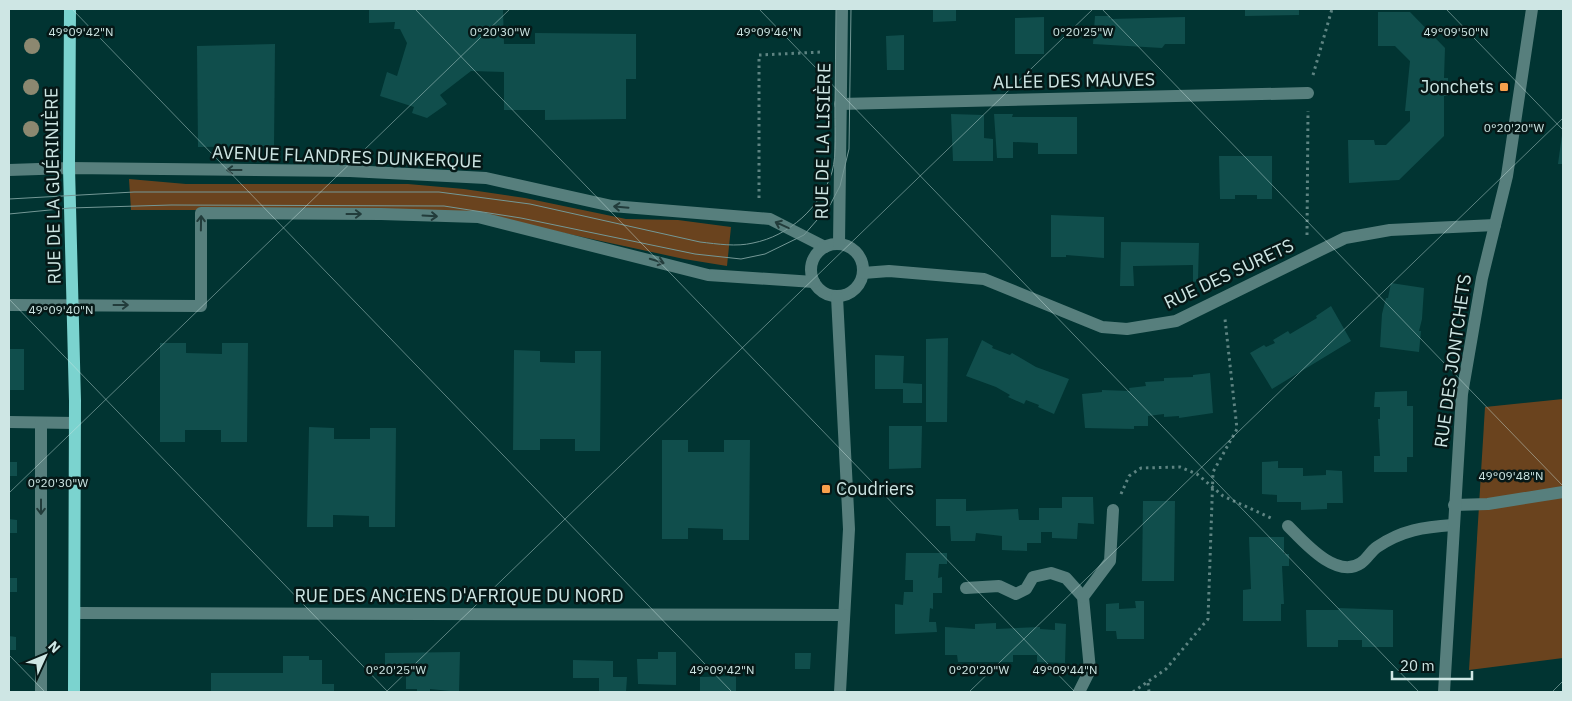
<svg xmlns="http://www.w3.org/2000/svg" width="1572" height="701" font-family="'IBM Plex Sans',sans-serif">
<style>
.green{fill:#6a431e}
.building{fill:#104e4c}
.lines{fill:none;stroke-linecap:round;stroke-linejoin:round}
.path{stroke:#5e8482;stroke-width:3;stroke-dasharray:2.5 4;stroke-linecap:butt}
.minor{stroke:#577f7d;stroke-width:12}
.major{stroke:#7bd3cf;stroke-width:12}
.tram{stroke:#749896;stroke-width:1}
.tree{fill:#8c8870}
.oneway{stroke:#223c3b}
.ticks{fill:none;stroke:#cee6e4;stroke-width:1;stroke-opacity:0.45}
.poi-dot{fill:#f9a04c;stroke:#061817;stroke-width:2}
.labels{text-anchor:middle;stroke-width:5;stroke-linejoin:round;paint-order:stroke}
.street-label{font-size:18px;fill:#cee6e4;stroke:#061817}
.poi-label{font-size:18px;fill:#cee6e4;stroke:#061817;text-anchor:end}
.ticks-label{font-size:12px;text-anchor:middle;fill:#cee6e4;stroke:#061817;stroke-width:5;stroke-linejoin:round;paint-order:stroke}
</style>
<rect width="100%" height="100%" fill="#013432"/>
<g class="green">
<path d="M129 179 186 184H408L464 189 525 198 626 219 678 220 731 227 727 266 684 259 527 225 406 210H131Z"/>
<path d="M1563 399V658L1469 670 1485 407Z"/>
</g>
<g class="building">
<path d="M369 9H503L504 44H535V33L636 34V79H626V119L545 120V110H504V72L471 71 440 95 447 104 427 118 412 113 414 107 380 96 387 72 397 76 407 43 400 29H394L395 22 369 23Z"/>
<path d="M933 9H956V21L933 22Z"/>
<path d="M1245 9H1299V15L1245 16Z"/>
<path d="M1378 12H1410L1445 48 1444 78H1448V96H1444V136L1399 180 1349 183 1348 140H1374L1375 145H1386L1410 121V111H1405L1410 61 1395 46H1378Z"/>
<path d="M1095 16H1110V19L1185 17V44H1165L1162 48 1093 44Z"/>
<path d="M1044 17V54H1015V18Z"/>
<path d="M904 35V70H887L886 36Z"/>
<path d="M275 44 274 146 198 147 197 46Z"/>
<path d="M951 114 984 115V138L993 139V161H953Z"/>
<path d="M994 114H1013L1012 117H1077V154H1038V143L1013 142V158H997Z"/>
<path d="M1562 135H1563V164H1558Z"/>
<path d="M1219 156H1272V199H1257V195H1235V199H1220Z"/>
<path d="M1051 215 1104 217V258L1066 255V257H1051Z"/>
<path d="M1121 242 1199 243 1198 281 1193 282V265L1136 266H1133L1134 286H1120Z"/>
<path d="M1391 283 1424 288 1422 319 1419 331H1421L1419 352 1380 347 1382 314 1386 298H1388Z"/>
<path d="M1331 306 1351 341 1272 389 1250 353 1264 345 1266 347 1275 343 1273 340 1288 331 1290 334 1317 318 1316 316Z"/>
<path d="M948 338 947 422H926V339Z"/>
<path d="M982 340 993 346 992 348 1010 355 1012 353 1036 367 1069 379 1054 414 1038 407 1039 405 1026 400 1024 404 1008 397 1010 395 996 387 966 376Z"/>
<path d="M160 343H186V353L222 354V343H248L247 442H221V430H185V442H160Z"/>
<rect x="9" y="349" width="15" height="41"/>
<path d="M514 350 540 351V362L575 363V351H601L600 451H575V439H540V450H513Z"/>
<path d="M875 355 904 356 903 383 922 384V403H903V389H875Z"/>
<path d="M1210 373 1213 413 1179 418V416L1164 417V414L1148 416V426H1134V429L1085 428 1082 394 1102 392V390L1130 391 1129 388 1146 386 1145 382 1164 381V378L1193 377V375Z"/>
<path d="M1407 391V406H1413V457H1407V472H1374V456H1380L1378 419H1380V407H1374L1375 392Z"/>
<path d="M889 426H922L921 468 889 469Z"/>
<path d="M309 427 334 428V439H370V428H396L395 527H369V516L333 515V527H307Z"/>
<path d="M662 440H688V452H724V440H750L749 540H723V529L688 528V539H662Z"/>
<path d="M1278 461V468H1303V476L1326 475V470L1342 471 1343 503H1327V509L1301 510V502H1277V495L1262 494V462Z"/>
<rect x="9" y="462" width="8" height="14"/>
<path d="M1062 497H1093L1094 524 1078 523 1077 539 1052 538V532H1041V543H1027V551L1002 550V536L976 533 975 541H951L950 526H936V499H966V511L1018 509 1019 520H1039V508H1062Z"/>
<path d="M1143 501H1175L1174 581H1142Z"/>
<path d="M9 519 17 520V533H9Z"/>
<path d="M1249 537H1284V554H1289V566H1282L1284 604H1281V621H1243V590L1251 589Z"/>
<path d="M906 553H947V564H939L938 578 942 577V593H933V609L930 608 929 622H936L937 632 895 634V604L903 605 904 592H913V580H905Z"/>
<rect x="9" y="578" width="8" height="14"/>
<path d="M1135 601H1144V639H1117L1116 631H1106V604L1119 603V609L1136 608Z"/>
<path d="M1338 608 1393 610V647H1362V640H1338V647H1307L1306 610H1339Z"/>
<path d="M996 623V629L1040 627V629L1055 630V623L1066 624 1065 663 1037 662V655H1013V662H958L957 655H945V627L975 629V624Z"/>
<path d="M9 636 16 637V650H9Z"/>
<path d="M460 652 459 692 430 689V692H417V689H406V672L385 671V653Z"/>
<path d="M658 652H676V685L638 684 637 659H658Z"/>
<path d="M795 653H811L810 669H795Z"/>
<path d="M283 656H309V660H322V684H334V692H211V673H283Z"/>
<path d="M573 660 613 661V677H627L626 692H599V678H573Z"/>
<path d="M736 676V692H700V677Z"/>
</g>
<g class="lines">
<g class="path">
<path d="M1313 75 1332 9"/>
<path d="M759 198V55L822 52"/>
<path d="M1307 235 1308 111"/>
<path d="M1121 494 1129 476 1141 468 1180 467 1197 474 1223 496 1271 518"/>
<path d="M1148 683 1149 692"/>
<path d="M1133 692 1166 669 1208 619 1213 472 1237 429 1225 319"/>
</g>
<g class="minor">
<path d="M840 104 1308 93"/>
<path d="M9 170 69 168 350 171 486 178 612 206 770 219 825 247"/>
<circle cx="837" cy="270" r="26"/>
<path d="M839 244 842 9"/>
<path d="M863 273 889 271 984 279 1102 327 1127 329 1176 321 1345 238 1390 230 1495 225"/>
<path d="M837 297 849 529 840 692"/>
<path d="M9 305 201 306V213L381 214 478 217 708 275 814 282"/>
<path d="M9 422 75 423"/>
<path d="M1454 505 1488 504 1563 492"/>
<path d="M1288 526C1303 541 1336 580 1361 563 1367 559 1371 551 1377 547 1402 530 1424 527 1453 525"/>
<path d="M966 588 999 586 1016 594 1026 589 1033 577 1051 573 1066 578 1083 597 1090 670 1079 692"/>
<path d="M1083 597 1110 561 1113 510"/>
<path d="M75 613 844 615"/>
<path d="M41 692V423"/>
<path d="M1444 692 1462 394 1482 278 1507 176 1532 9"/>
</g>
<path class="major" d="M70 9 69 168 75 401 74 692"/>
<g class="tram">
<path d="M9 199 134 192H439L530 204 700 242C718 244 736 247 753 243 789 236 821 207 832 172 837 153 835 131 835 111 835 77 836 43 836 9"/>
<path d="M9 214 70 208 171 205 444 206 521 218 695 254 741 259 765 254 804 235 830 205 840 186 849 149 851 9"/>
</g>
</g>
<g class="tree">
<circle cx="32" cy="46" r="8"/>
<circle cx="31" cy="87" r="8"/>
<circle cx="31" cy="129" r="8"/>
</g>
<defs><path id="oneway-shaft" d="M-6 0H5M1.5-3L5.5 0L1.5 3" fill="none" stroke-width="1.6" stroke-linecap="round" stroke-linejoin="round" transform="scale(1.25)"/></defs>
<g class="oneway">
<use href="#oneway-shaft" transform="translate(234 170) rotate(-180)"/>
<use href="#oneway-shaft" transform="translate(621 207) rotate(-175)"/>
<use href="#oneway-shaft" transform="translate(354 214)"/>
<use href="#oneway-shaft" transform="translate(430 216) rotate(3)"/>
<use href="#oneway-shaft" transform="translate(201 223) rotate(-89)"/>
<use href="#oneway-shaft" transform="translate(782 225) rotate(-156)"/>
<use href="#oneway-shaft" transform="translate(657 261) rotate(17)"/>
<use href="#oneway-shaft" transform="translate(121 305)"/>
<use href="#oneway-shaft" transform="translate(41 507) rotate(90)"/>
</g>
<path class="ticks" d="M72 9 732 692M415 9 1075 692M759 9 1419 692M1102 9 1563 486M1446 9 1563 130M9 299 388 692M9 493 510 9M9 655 45 692M386 692 1093 9M969 692 1563 118M1552 692 1563 681"/>
<g class="poi-dot">
<rect x="1499" y="82" width="10" height="10" rx="2.5"/>
<rect x="821" y="484" width="10" height="10" rx="2.5"/>
</g>
<g class="labels">
<g class="street-label">
<text transform="translate(1074 81) rotate(-1)" y="6">ALLÉE DES MAUVES</text>
<text transform="translate(823 141) rotate(-89)" y="6">RUE DE LA LISIÈRE</text>
<text transform="translate(347 157) rotate(2)" y="6">AVENUE FLANDRES DUNKERQUE</text>
<text transform="translate(53 186) rotate(-91)" y="6">RUE DE LA GUÉRINIÈRE</text>
<text transform="translate(1229 274) rotate(-25)" y="6">RUE DES SURETS</text>
<text transform="translate(1453 361) rotate(-82)" y="6">RUE DES JONTCHETS</text>
<text x="459" y="602">RUE DES ANCIENS D'AFRIQUE DU NORD</text>
</g>
<g class="poi-label">
<text x="1494" y="93">Jonchets</text>
<text x="836" y="495" text-anchor="start">Coudriers</text>
</g>
</g>
<g class="ticks-label">
<text x="1083" y="36">0°20'25"W</text>
<text x="500" y="36">0°20'30"W</text>
<text x="1456" y="36">49°09'50"N</text>
<text x="81" y="36">49°09'42"N</text>
<text x="769" y="36">49°09'46"N</text>
<text x="1514" y="132">0°20'20"W</text>
<text x="61" y="314">49°09'40"N</text>
<text x="1511" y="480">49°09'48"N</text>
<text x="58" y="487">0°20'30"W</text>
<text x="722" y="674">49°09'42"N</text>
<text x="1065" y="674">49°09'44"N</text>
<text x="396" y="674">0°20'25"W</text>
<text x="979" y="674">0°20'20"W</text>
</g>
<rect width="1572" height="701" fill="none" stroke="#cee6e4" stroke-width="20"/>
<g transform="translate(45 656) rotate(46)" stroke="#061817" stroke-width="4" paint-order="stroke">
<path d="M0-4L9 19L0 12L-9 19Z" fill="#cee6e4"/>
<text y="-8" font-size="14" font-weight="bold" text-anchor="middle" fill="#cee6e4">N</text>
</g>
<path d="M1392 671v8h80v-8" fill="none" stroke="#cee6e4" stroke-width="2.5"/>
<text x="1400" y="671" font-size="15" fill="#cee6e4" stroke="#061817" stroke-width="4" paint-order="stroke">20 m</text>
</svg>
